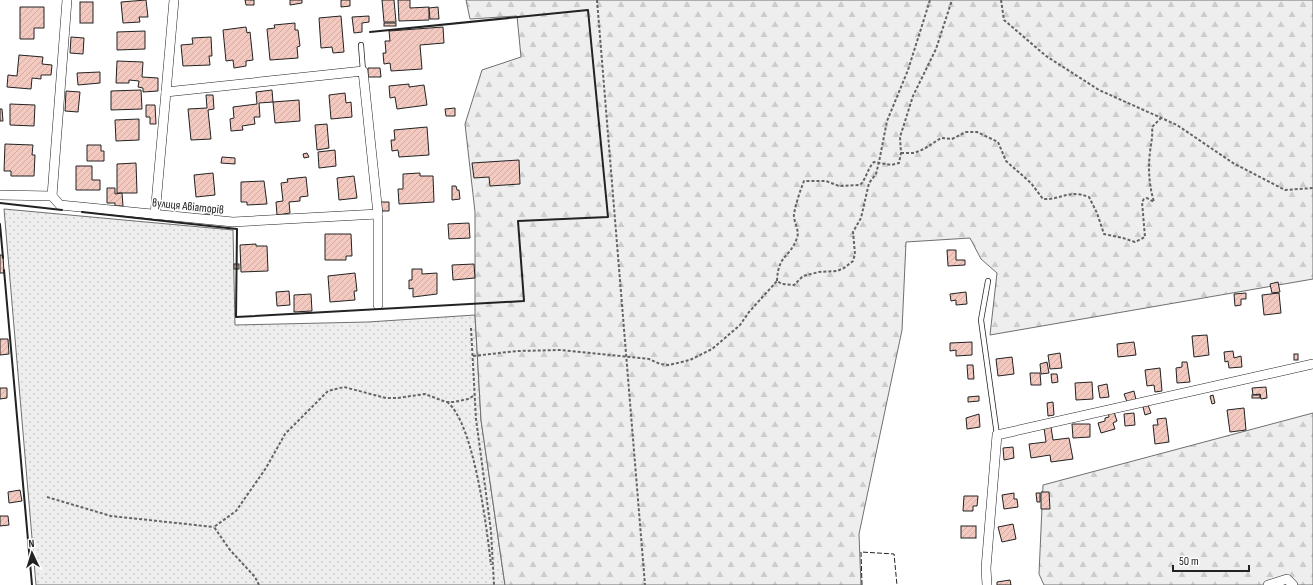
<svg xmlns="http://www.w3.org/2000/svg" width="1313" height="585" font-family="'Sofia Sans Condensed',sans-serif">
<style>
.grass{fill:url(#grass-dots);stroke:#6f6f6f}
.forest{fill:url(#forest-firs);stroke:#6f6f6f}
.building{fill:url(#building-hatch);stroke:#222}
.lines{fill:none;stroke-linecap:round;stroke-linejoin:round}
.service-casing{stroke:#222;stroke-width:6}
.minor-casing{stroke:#222;stroke-width:10}
.path{stroke:#646464;stroke-width:2;stroke-dasharray:3 2;stroke-linecap:butt}
.service{stroke:#fff;stroke-width:4.5}
.minor{stroke:#fff;stroke-width:9}
.fence{stroke:#222;stroke-width:1;stroke-dasharray:5 2;stroke-linecap:butt}
.wall{stroke:#222;stroke-width:2}
.labels{text-anchor:middle;stroke-width:3;stroke-linejoin:round;paint-order:stroke}
.street-label{font-size:12px;fill:#222;stroke:#fff}
</style>
<defs>
<pattern id="grass-dots" width="8" height="8" patternUnits="userSpaceOnUse"><rect width="8" height="8" fill="#eee"/><path d="M2 2h.1M6 6h.1" fill="none" stroke="#ccc" stroke-width="1.8" stroke-linecap="round"/></pattern>
<pattern id="forest-firs" width="22" height="20" patternUnits="userSpaceOnUse"><rect width="22" height="20" fill="#eee"/><path d="M5 1l3.5 6h-7zM16 11l3.5 6h-7z" fill="#ccc"/></pattern>
<pattern id="building-hatch" width="6" height="6" patternUnits="userSpaceOnUse"><rect width="6" height="6" fill="#f3c9c0"/><path d="M-1 1l2-2M0 6l6-6M5 7l2-2" fill="none" stroke="#d0aca5"/></pattern>
</defs>
<rect width="100%" height="100%" fill="#fff"/>
<path class="grass" d="M4 209 233 230 235 325 368 322 475 315 481 420 505 585H36Z"/>
<g class="forest">
<path d="M466 0H1313V279L990 335 997 273 981 259 970 238 906 242 902 330 859 534 861 585H505L481 420 475 315V212L465 124 482 70 521 57 517 16 470 19Z"/>
<path d="M1313 413V585H1044L1039 574 1043 485Z"/>
</g>
<g class="building">
<path d="M146 0 148 17H139L140 22 123 23 121 2Z"/>
<path d="M245 0H254V5H246Z"/>
<path d="M290 0H302V3L290 5Z"/>
<path d="M341 0H350V6L341 7Z"/>
<path d="M382 0H394L396 22H384Z"/>
<path d="M398 0H410V8L429 7V20L399 21Z"/>
<rect x="80" y="2" width="13" height="21"/>
<path d="M20 7H44V28H34V39H20Z"/>
<path d="M438 7 439 19H430L429 8Z"/>
<path d="M341 16 344 52 333 53 332 47 321 48 319 18Z"/>
<path d="M369 16V22L362 23V32L354 33 352 17Z"/>
<path d="M295 23V30H298L300 46 297 47 298 58 270 60 267 29 275 28 274 25Z"/>
<rect x="384" y="23" width="12" height="3"/>
<path d="M246 27 247 33 250 32 253 60 246 61V66L234 68 233 60 226 61 223 30Z"/>
<path d="M443 27 444 43 420 45 422 69 391 71 390 63 384 64 383 53H386L385 41H390L389 31Z"/>
<path d="M145 31V49L117 50V32Z"/>
<path d="M71 37 84 38 83 54 70 53Z"/>
<path d="M211 37 212 56H209L210 65 183 66 181 45 193 44 192 38Z"/>
<path d="M19 55 43 57 42 64 52 65 51 75H41V79L32 78 31 89 7 87 8 75 17 76Z"/>
<path d="M117 61 143 62 142 77 158 78V91L143 92V88L138 87 139 81 129 80V83H116Z"/>
<path d="M368 68H380L381 77H368Z"/>
<path d="M100 72V83L78 85 77 73Z"/>
<path d="M409 84V87L424 85 427 105 397 109 395 97 390 98 389 86Z"/>
<path d="M141 90 142 109 111 110V91Z"/>
<path d="M272 90 273 102 259 103 260 117H254L255 124 242 126 243 130 231 131 230 119 234 118 233 107 257 104 256 92Z"/>
<path d="M66 91 80 92 78 112 65 111Z"/>
<path d="M345 93 346 103 351 102 352 117 331 119 329 95Z"/>
<path d="M206 95H213L214 109 208 110 211 139 191 140 188 109 207 108Z"/>
<path d="M299 100 300 121 275 123 273 102Z"/>
<path d="M10 104 35 105 34 126 10 125Z"/>
<path d="M146 105H155L156 124H150V117H146Z"/>
<path d="M455 108V116H446L445 109Z"/>
<path d="M0 109H2L3 121H0Z"/>
<path d="M139 119V140L116 141 115 120Z"/>
<path d="M327 124 329 148 317 150 315 125Z"/>
<path d="M427 127 429 155 399 157 398 150 392 151 391 140H395L394 130Z"/>
<path d="M5 144 33 145 32 155H35L34 176H11V171H4Z"/>
<path d="M87 145H101V151H104V161H87Z"/>
<path d="M335 150 336 166 319 168 318 152Z"/>
<path d="M307 153 309 157 304 158 303 154Z"/>
<path d="M222 157 235 158V164L221 163Z"/>
<path d="M519 160 520 184 490 186 489 177 474 178 472 163Z"/>
<path d="M136 163 137 193H117V164Z"/>
<path d="M76 166H92V180H100V190H76Z"/>
<path d="M213 173 215 195 196 197 194 175Z"/>
<path d="M420 173V176H433L434 202 399 204 398 189H403V174Z"/>
<path d="M354 176 357 198 339 200 337 178Z"/>
<path d="M306 177 308 196 300 197V201L289 202 290 213 277 215 276 202 283 201 281 183 288 182 287 179Z"/>
<path d="M264 181 267 204 247 205V202H241V182Z"/>
<path d="M452 186H456L457 190H459L460 199 452 200Z"/>
<path d="M107 188H115V194L122 193 123 206H115V203H107Z"/>
<path d="M381 202H389V211H382Z"/>
<rect x="205" y="208" width="9" height="6"/>
<path d="M469 223 470 238 449 239 448 224Z"/>
<path d="M325 234H351L352 256H346V260H325Z"/>
<path d="M256 244V246H267L268 271 241 272 240 245Z"/>
<path d="M947 250H956V260H965V265L948 266Z"/>
<path d="M0 255H3L4 273H0Z"/>
<rect x="234" y="264" width="5" height="5"/>
<path d="M474 264 475 278 453 280 452 265Z"/>
<path d="M412 269H422V274L437 273V294L413 297V288L409 289V280H412Z"/>
<path d="M355 273 357 291H354L355 300 330 302 328 276Z"/>
<path d="M1278 282 1280 292 1272 293 1270 284Z"/>
<path d="M289 291 290 305 277 306 276 292Z"/>
<path d="M966 292 967 304 956 305V300L951 301 950 294Z"/>
<path d="M1246 293V299H1241V305L1235 306 1234 294Z"/>
<path d="M1279 293 1281 313 1264 315 1262 295Z"/>
<path d="M311 294 312 311 294 312V295Z"/>
<path d="M1207 335 1209 355 1194 357 1192 336Z"/>
<path d="M0 339H8L9 354 0 355Z"/>
<path d="M972 342V355L956 356V350L950 351V343Z"/>
<path d="M1134 342 1136 355 1118 357 1117 344Z"/>
<path d="M1233 351 1234 358 1241 356 1242 367 1229 368 1228 361 1225 362 1224 352Z"/>
<path d="M1060 353 1062 368 1050 369 1048 355Z"/>
<rect x="1294" y="354" width="4" height="6"/>
<path d="M1012 357 1014 374 998 376 996 359Z"/>
<path d="M1047 362 1049 373 1041 374 1040 364Z"/>
<path d="M1182 362H1187L1190 382 1177 383 1176 368 1182 367Z"/>
<path d="M967 365H973L974 379H968Z"/>
<path d="M1160 368 1162 391 1155 392 1154 385 1147 386 1145 370Z"/>
<path d="M1030 373H1040L1041 385H1031Z"/>
<path d="M1051 374H1057L1058 382 1052 383Z"/>
<path d="M1092 382 1093 399 1076 400 1075 383Z"/>
<path d="M1107 384 1109 397 1100 398 1098 386Z"/>
<path d="M1266 387 1267 398 1261 399 1260 394 1253 395 1252 388Z"/>
<path d="M0 388H7V398L0 399Z"/>
<path d="M1134 391 1136 400 1127 402 1124 394Z"/>
<path d="M1213 395 1215 403 1212 404 1210 396Z"/>
<rect x="1252" y="395" width="8" height="3"/>
<path d="M979 396V401L968 402V397Z"/>
<path d="M1053 402 1054 415 1048 416 1047 403Z"/>
<path d="M1148 405 1151 413 1145 415 1143 407Z"/>
<path d="M1244 408 1246 430 1230 432 1227 410Z"/>
<path d="M1114 412 1117 421 1113 423 1115 429 1101 433 1098 423 1105 421V418L1109 417 1108 413Z"/>
<path d="M1134 413 1135 425 1125 426 1124 414Z"/>
<path d="M979 414 980 427 967 429 966 418Z"/>
<path d="M1166 418 1169 442 1155 444 1153 425H1158L1157 419Z"/>
<path d="M1072 424H1090V437L1073 438Z"/>
<path d="M1051 427 1053 440 1069 438 1073 459 1051 462 1050 455 1031 458 1029 444 1046 442 1044 428Z"/>
<path d="M1013 447 1014 458 1004 460 1003 448Z"/>
<path d="M20 490 22 501 9 503 8 492Z"/>
<path d="M1041 492H1049L1050 509H1041Z"/>
<path d="M1014 493V499H1017L1018 507 1004 509 1002 495Z"/>
<path d="M1036 493H1040V502H1037Z"/>
<path d="M964 496H978L977 506H973V511H963Z"/>
<path d="M0 516H8L9 525 0 526Z"/>
<path d="M1013 524 1016 539 1002 542 998 527Z"/>
<rect x="961" y="526" width="15" height="12"/>
<path d="M1010 580 1011 585H997V582Z"/>
</g>
<g class="lines">
<g class="service-casing">
<g id="service">
<path d="M361 45 363 71"/>
<path d="M988 281 981 320 997 435"/>
</g>
</g>
<g class="minor-casing">
<g id="minor">
<path d="M166 92 174 0"/>
<path d="M0 195 52 196 60 205 233 222 378 214"/>
<path d="M52 196 67 0"/>
<path d="M155 215 166 92 363 71 378 214V305"/>
<path d="M987 585 986 568 997 435 1313 364"/>
<path d="M1268 585 1287 579 1293 585"/>
</g>
</g>
<g class="path">
<path d="M597 0 645 585"/>
<path d="M1001 0 1004 20 1046 56 1099 90 1177 125 1233 163 1285 190 1313 188"/>
<path d="M901 153H914L924 149 941 138 952 139 966 132H977L998 142 1006 161 1031 183 1043 199C1062 200 1067 189 1089 197L1097 213 1104 234 1123 238 1135 242 1145 237 1142 202 1144 199 1147 198 1154 202C1149 185 1148 169 1150 152 1151 143 1153 136 1152 127L1161 118"/>
<path d="M777 281C778 254 790 258 797 238 800 230 793 221 794 214 796 203 800 191 804 181H826L839 186 860 185C867 178 867 169 874 162L891 165 899 163 901 153 900 137 913 96 936 49 952 0"/>
<path d="M471 328 476 419 491 531 494 585"/>
<path d="M473 356 517 351 561 350 649 359 660 364 669 365 690 360 712 349 740 325 749 312 777 281 782 284 794 285 803 276 819 272 837 271 844 268 853 261 855 254 853 232 861 218 869 183 876 174 879 162 887 121 908 70 930 0"/>
<path d="M447 402C474 422 487 530 491 565"/>
<path d="M47 497 111 516 214 527"/>
<path d="M259 585 255 577 230 550 214 527 236 511 266 468 285 434 328 391 344 387 386 398H398L425 394 446 402H454L468 399 475 395"/>
</g>
<use href="#service" class="service"/>
<use href="#minor" class="minor"/>
<path class="fence" d="M862 585 861 552 894 554 897 585"/>
<g class="wall">
<path d="M0 203 62 210"/>
<path d="M82 212 237 229 236 317 524 301 518 221 608 217 588 10 370 32"/>
<path d="M0 224 3 258"/>
<path d="M4 270 32 585"/>
</g>
</g>
<g class="labels">
<g class="street-label">
<text transform="translate(188 206) rotate(6)" y="4">вулиця Авіаторів</text>
</g>
</g>
<g transform="translate(32 553) rotate(356)" stroke="#ffffff" stroke-width="3" paint-order="stroke">
<path d="M0-3L7 15L0 10L-7 15Z" fill="#222222"/>
<text y="-6" font-size="11" font-weight="bold" text-anchor="middle" fill="#222222">N</text>
</g>
<path d="M1173 565v6h76v-6" fill="none" stroke="#222222" stroke-width="2"/>
<text x="1179" y="565" font-size="12" fill="#222222" stroke="#ffffff" stroke-width="3" paint-order="stroke">50 m</text>
</svg>
